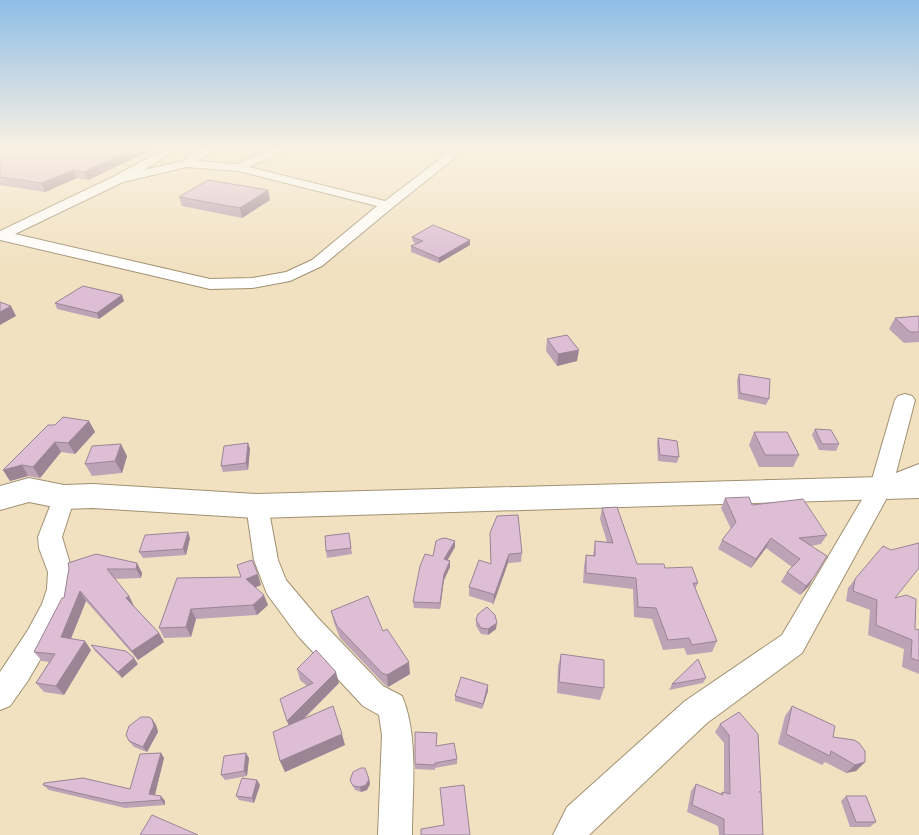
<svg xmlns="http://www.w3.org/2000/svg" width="919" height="835" font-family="'Libre Baskerville',serif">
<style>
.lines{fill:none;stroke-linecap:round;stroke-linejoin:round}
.street-casing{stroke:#a09172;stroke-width:2}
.secondary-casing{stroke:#a09172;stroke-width:2}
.street{fill:#fff;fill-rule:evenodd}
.secondary{fill:#fff;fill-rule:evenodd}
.wall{fill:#bea3b7}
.shaded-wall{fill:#9b8595}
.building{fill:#ddbed5;stroke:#9b8595}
</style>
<rect width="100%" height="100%" fill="#f1e1c1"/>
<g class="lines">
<g class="street-casing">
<g id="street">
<path d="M164 149H178L144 170 183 161 199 149H216L198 161 237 164 272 149H288L249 167 385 201 453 149H466L392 208 322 266 290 281 252 288 210 289 0 240V231L115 176ZM187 167 238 171 377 206 312 260 286 272 252 278 210 279 15 234 123 182Z"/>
<path d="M905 394 912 396 915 400 896 473 919 464V481L889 494 802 653 707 723 589 835H553L567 807 685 701 782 635 870 486 895 400 898 396Z"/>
<path d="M64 488 72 491 75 497 62 537 74 577 68 604 47 648 27 682 10 706 0 710V672L28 630 42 604 47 589 48 572 39 548 38 537 56 491Z"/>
<path d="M257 497 265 500 268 506 278 560 286 580 318 618 383 686 402 696C419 736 412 791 412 835H378L382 735 379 715 363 706 298 636 267 594 254 560 246 506 249 500Z"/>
</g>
</g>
<g class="secondary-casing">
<path id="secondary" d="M919 476V498L257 518 93 508 64 509 29 502 0 510V486L29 478 64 485 93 484 257 494Z"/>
</g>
<use href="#street" class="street"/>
<use href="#secondary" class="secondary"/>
</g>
<g class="wall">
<path d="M0 149H149V151L88 180 77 178 45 192 0 185Z"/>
<path d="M179 197 270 200 242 218 182 206Z"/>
<path d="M412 237 470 240V245L439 263 411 252V246L416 243 413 242Z"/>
<path d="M124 301 99 319 57 309 55 303Z"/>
<path d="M919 316V342L904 343 889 329 895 318Z"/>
<path d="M547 339 577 361 557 366 546 351Z"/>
<path d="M739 374 769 399 766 405 738 399 737 380Z"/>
<path d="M89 421 95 432 75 454 61 452 40 478 28 476 10 481 3 470 55 425Z"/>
<path d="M815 429 839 444 836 451 819 450 812 435Z"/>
<path d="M754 432 799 455 793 467H759L749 445Z"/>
<path d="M658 438 679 457 677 463 658 461 657 444Z"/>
<path d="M248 443 250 449 248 470 223 472 221 466Z"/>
<path d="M127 456 122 473 92 476 85 464Z"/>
<path d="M725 498 752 505 827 535 821 544 811 546 809 586 800 595 781 582 787 572 792 567 766 548 751 568 718 549 722 540 731 529 721 508Z"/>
<path d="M602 508 637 564 665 568 698 583 695 589 717 641 712 652 687 655 684 648 663 650 652 619 634 617 633 589 583 583 584 566 586 555H593L595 541 607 542 600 519Z"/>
<path d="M349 533 352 554 327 558 326 551Z"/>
<path d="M490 533 522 553 521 562 508 563 493 605 492 603 469 596V587L491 564Z"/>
<path d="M190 538 186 555 143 558 139 552Z"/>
<path d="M455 547 448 560 450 561V567L444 580 440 609 414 608 413 602 433 556Z"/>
<path d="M137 563 142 573 141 578 114 579 129 596 134 606 159 633 164 642 138 660 86 601 71 638 91 650 64 695 44 692 36 683 49 662 42 661 34 652 64 598 69 568Z"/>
<path d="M177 578 261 585 255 587 268 605 257 615 196 619 191 637 164 638 159 628Z"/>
<path d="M855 579 895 598 915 629 919 630V674L902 667 904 649 868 635 870 610 846 601 848 588Z"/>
<path d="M331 611 383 631 410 674 388 687 384 684 340 638 334 623Z"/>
<path d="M476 620 496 629 488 635 481 634 476 626Z"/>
<path d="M91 645 138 664 122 678 95 651Z"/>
<path d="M561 654 604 688 600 700 557 693 558 666Z"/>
<path d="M297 669 339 683 304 719 345 745 285 772 280 761 289 725 307 686 300 680Z"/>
<path d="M706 678 703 683 669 690 672 684Z"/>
<path d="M488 685V691L482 709 455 701V696Z"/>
<path d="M792 706 833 737 865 762 856 771 846 773 825 762 822 765 778 744 785 716Z"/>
<path d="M739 712 761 791 763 835H719L718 826 687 812 691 791 696 784 720 795 722 792H724V743L715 732 720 724Z"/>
<path d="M152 719 156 725 158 732 147 752 134 747 129 741Z"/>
<path d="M437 738 436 746 457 759V764L435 768V770L415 769V764Z"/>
<path d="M161 753 164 758 155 795 165 801V805L125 808 49 790 43 785 130 789Z"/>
<path d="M249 758 247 776 225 780 221 775Z"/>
<path d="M369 779 370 784 367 790 361 792 355 790 350 780Z"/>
<path d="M257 780 260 785 254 803 239 800 236 796Z"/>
<path d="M846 796 876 822 870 827H850L841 801Z"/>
</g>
<g class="shaded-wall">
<path d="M133 149H149V151L88 180 84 172Z"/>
<path d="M73 170 77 178 45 192 42 183Z"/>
<path d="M268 190 270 200 242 218 240 208Z"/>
<path d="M470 240V245L439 263V258Z"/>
<path d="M122 295 124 301 99 319 97 313Z"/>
<path d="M11 306 16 316 0 325V312Z"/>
<path d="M579 350 577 361 557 366 558 354Z"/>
<path d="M89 421 95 432 75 454 68 443Z"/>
<path d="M55 442 61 452 40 478 33 467Z"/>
<path d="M248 443 250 449 248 470 246 463Z"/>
<path d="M121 444 127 456 122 473 115 461Z"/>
<path d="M22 465 28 476 10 481 3 470Z"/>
<path d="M188 532 190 538 186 555 183 549Z"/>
<path d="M771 538 766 548 751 568 756 559Z"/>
<path d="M455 541V547L444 565V559Z"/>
<path d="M509 554 508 563 493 605 494 596Z"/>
<path d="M450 561V567L444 580 440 609V603L444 574Z"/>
<path d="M137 563 142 573 141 578 136 569Z"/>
<path d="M258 574 261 585 250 590 246 579Z"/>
<path d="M814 577 809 586 800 595 806 586Z"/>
<path d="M80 591 86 601 68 646 61 637Z"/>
<path d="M264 595 268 605 257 615 253 605Z"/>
<path d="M129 596 134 606 132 607 126 598Z"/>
<path d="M191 609 196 619 191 637 186 627Z"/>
<path d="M497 623 496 629 488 635V629Z"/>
<path d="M159 633 164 642 138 660 132 651Z"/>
<path d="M85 641 91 650 64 695 56 686Z"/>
<path d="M134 658 138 664 122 678 118 672Z"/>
<path d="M409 662 410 674 388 687 387 675Z"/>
<path d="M336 672 339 683 291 731 287 721Z"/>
<path d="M488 685V691L482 709 483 704Z"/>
<path d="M152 719 156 725 158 732 147 752 143 747Z"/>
<path d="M342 734 345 745 285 772 280 761Z"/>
<path d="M161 753 164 758 154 798 149 794Z"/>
<path d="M246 753 249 758 247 776 244 771Z"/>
<path d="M865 762 856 771 846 773 855 765Z"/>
<path d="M369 779 370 784 367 790 361 792 360 787Z"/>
<path d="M257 780 260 785 254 803 252 798Z"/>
<path d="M161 796 165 801V805L161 800Z"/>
</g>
<g class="building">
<path d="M0 149H133L84 172 73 170 42 183 0 177Z"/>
<path d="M208 180 268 190 240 208 179 197Z"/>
<path d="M433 225 470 240 439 258 411 246 423 241 412 237Z"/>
<path d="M83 286 122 295 97 313 55 303Z"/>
<path d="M0 302 11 306 0 312Z"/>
<path d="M919 316V332H910L895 318Z"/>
<path d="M567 335 579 350 558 354 547 339Z"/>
<path d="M739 374 770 379 769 399 740 393Z"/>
<path d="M63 417 89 421 68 443 55 442 33 467 22 465 3 470 48 425H55Z"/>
<path d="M815 429 831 430 839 444H822Z"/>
<path d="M754 432H787L799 455H765Z"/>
<path d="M658 438 677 441 679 457 660 455Z"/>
<path d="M248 443 246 463 221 466 224 446Z"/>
<path d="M121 444 115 461 85 464 92 446Z"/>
<path d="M749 497 752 505 803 499 827 535 799 538 827 556 814 577 806 586 787 572 800 559 771 538 756 559 722 540 736 522 725 498Z"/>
<path d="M617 507 637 564H664L665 568 692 567 698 583H693L717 641 692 645 689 638 668 640 656 608 638 607 636 578 586 573V555L595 556V541L613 543 602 508Z"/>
<path d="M518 515 522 553 509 554 494 596 493 594 469 587 479 560 491 564 490 533 497 516Z"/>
<path d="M188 532 183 549 139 552 145 535Z"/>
<path d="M349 533 351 548 326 551 325 536Z"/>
<path d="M445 538 455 541 444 559 450 561 444 574 440 603 413 602 420 566 425 554 433 556 436 541 440 539Z"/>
<path d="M919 543V568L895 598 906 595 916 599 915 629 919 630V661L911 658 912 640 876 625 877 600 853 591 855 579 883 546 891 550Z"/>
<path d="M96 554 137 563 136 569H107L129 596 126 598 159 633 132 651 80 591 61 637 85 641 56 686 36 683 55 654 34 652 62 598H64L69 568 68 563Z"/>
<path d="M252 560 258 574 246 579 264 595 253 605 191 609 186 627 159 628 177 578 241 577 237 565Z"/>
<path d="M368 596 383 631 387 629 409 662 387 675 382 673 337 626 331 611Z"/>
<path d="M487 607 495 615 497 623 488 629 481 628 476 620 478 614Z"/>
<path d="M91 645 126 651 134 658 118 672Z"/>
<path d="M316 650 336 672 287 721 280 699 313 683 297 669Z"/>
<path d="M561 654 604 660V688L559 682Z"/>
<path d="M698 659 706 678 672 684Z"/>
<path d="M461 677 488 685 483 704 455 696Z"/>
<path d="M333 706 342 734 280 761 273 732Z"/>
<path d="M792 706 835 726 833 737 854 740 859 743 865 751V762L855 765 831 751 830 756 786 734Z"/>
<path d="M739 712 758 734 761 791 759 792H761L763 835H724V819L692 805 696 784 723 795 722 792 730 794 729 735 720 724Z"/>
<path d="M141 717H149L152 719 154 726 143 747 129 741 126 735 129 726Z"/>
<path d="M415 732 437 733 436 746 454 743 457 759 435 763V765L415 764Z"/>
<path d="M161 753 149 794 161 796V800L121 803 43 785 44 783 83 778 130 789 140 754Z"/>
<path d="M246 753 244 771 221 775 224 756Z"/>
<path d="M361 768H365L369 779 366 785 360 787 353 786 350 780 353 772Z"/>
<path d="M242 778 257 780 252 798 236 796Z"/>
<path d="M464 785 470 835H421V829L444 825 440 788Z"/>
<path d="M846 796H866L876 822H856Z"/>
<path d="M152 815 198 835H140Z"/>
</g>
<linearGradient id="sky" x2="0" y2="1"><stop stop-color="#8fbde6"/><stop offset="0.56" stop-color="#f9f2e3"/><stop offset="1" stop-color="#f9f2e3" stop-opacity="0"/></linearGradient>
<rect width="919" height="266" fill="url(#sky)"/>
</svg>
